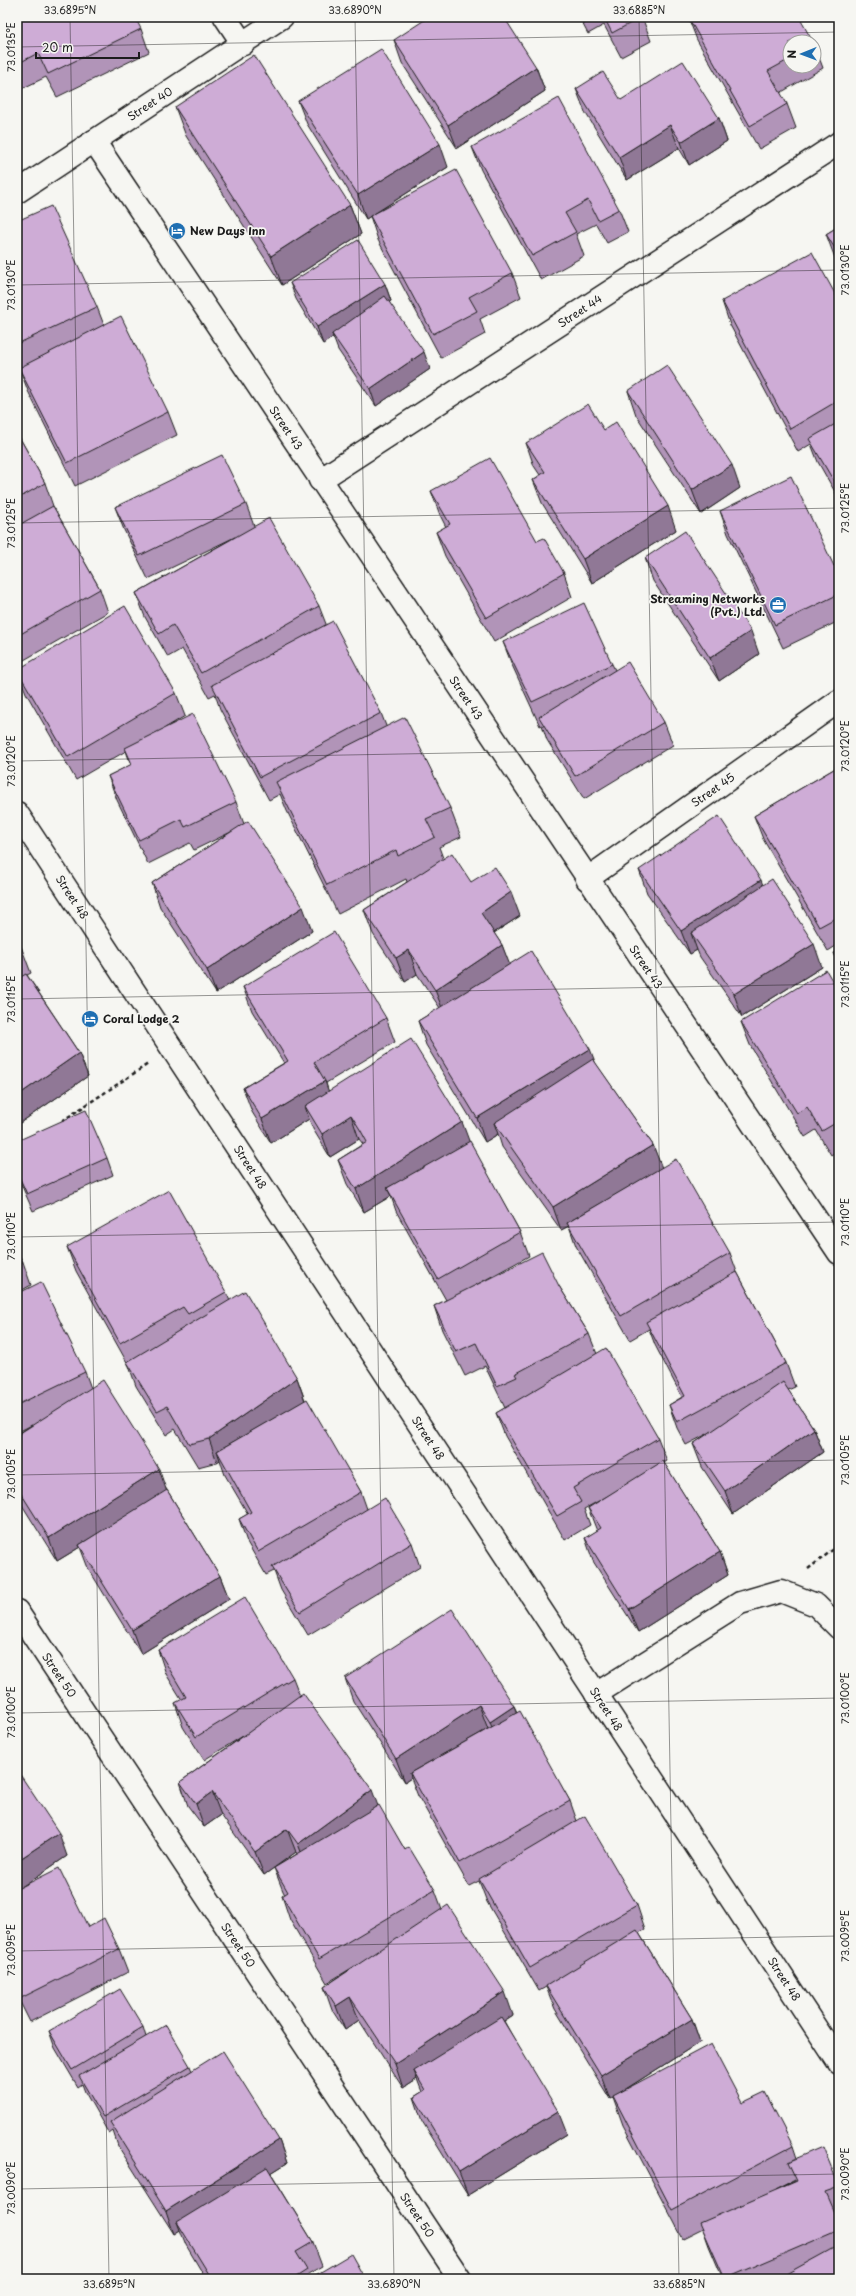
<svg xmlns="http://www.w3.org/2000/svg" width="856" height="2296" font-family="'Playpen Sans',sans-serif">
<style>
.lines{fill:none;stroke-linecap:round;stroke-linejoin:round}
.minor-casing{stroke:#1c1c1c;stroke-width:25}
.path{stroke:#1c1c1c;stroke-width:2.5;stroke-dasharray:4 3;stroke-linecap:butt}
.minor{stroke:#f6f6f2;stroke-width:22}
.wall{fill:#b194b8;stroke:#1c1c1c;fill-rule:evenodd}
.shaded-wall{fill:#907896;stroke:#1c1c1c}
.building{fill:#ceacd6;stroke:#1c1c1c}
.ticks{fill:none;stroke:#1c1c1c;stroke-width:1;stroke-opacity:0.45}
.labels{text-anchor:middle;stroke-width:3.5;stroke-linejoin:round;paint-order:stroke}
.street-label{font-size:11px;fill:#1c1c1c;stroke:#f6f6f2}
.poi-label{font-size:11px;font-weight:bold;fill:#1c1c1c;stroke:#f6f6f2;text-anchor:start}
.neatline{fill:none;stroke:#1c1c1c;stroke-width:1.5}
.ticks-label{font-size:10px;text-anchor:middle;fill:#1c1c1c}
</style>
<rect width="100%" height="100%" fill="#f6f6f2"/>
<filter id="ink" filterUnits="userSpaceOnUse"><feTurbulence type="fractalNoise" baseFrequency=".025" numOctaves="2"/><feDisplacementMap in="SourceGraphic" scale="8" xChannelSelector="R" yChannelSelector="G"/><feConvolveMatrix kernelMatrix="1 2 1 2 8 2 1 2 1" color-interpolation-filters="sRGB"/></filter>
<g filter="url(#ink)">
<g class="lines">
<g class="minor-casing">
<g id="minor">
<path d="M225 17 243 44"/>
<path d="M94 141 839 1253"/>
<path d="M17 192 282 17"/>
<path d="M320 480 839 143"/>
<path d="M17 813 839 2063"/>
<path d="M587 879 839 701"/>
<path d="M17 1611 460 2279"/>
<path d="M596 1694 740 1603 781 1591 816 1605 839 1628"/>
</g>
</g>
<g class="path">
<path d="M62 1121 148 1064"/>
<path d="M808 1569 839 1545"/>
</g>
<use href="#minor" class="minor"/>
</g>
<g class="wall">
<path d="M17 17 141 29 149 52 57 97 46 77 17 91Z"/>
<path d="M579 17H642L651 41 621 57 604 25 588 34Z"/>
<path d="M688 17 790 42V66H814V44L823 68 780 93 787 104 796 128 759 149 697 40Z"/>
<path d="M394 40 536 67 545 91 457 148 402 63Z"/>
<path d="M576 89 621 100 719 118 727 141 689 165 679 148 627 180 585 112Z"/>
<path d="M298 101 448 167 366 219 307 124Z"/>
<path d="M175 107 350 205 361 234 282 285 186 136Z"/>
<path d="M17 120 19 125 17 126Z"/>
<path d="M472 147 619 209 628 232 607 243 596 224 576 234 584 256 541 280 481 170Z"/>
<path d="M370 216 512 273 521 297 480 319 485 334 441 358 378 240Z"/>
<path d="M17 221 97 307 104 325 168 412 177 435 75 486 28 391 20 370 17 371Z"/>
<path d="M839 226V264L835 258 826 234Z"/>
<path d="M290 283 385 284 391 301 389 302 430 369 376 406 338 350 333 337 323 344 296 299Z"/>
<path d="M722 301H839V499L818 462 811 444 798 452 730 325Z"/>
<path d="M628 391 740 488 701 514 636 415Z"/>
<path d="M604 430 676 530 592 583 542 503 533 480 540 475 534 466 526 443Z"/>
<path d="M17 433 45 483 53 506 100 589 108 612 17 664Z"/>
<path d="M431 491 537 541 564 573 572 597 494 642 445 556 436 532 446 527 440 515Z"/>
<path d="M246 504 254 526 319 606 326 624 381 713 386 726 450 808 461 837 439 847 443 858 471 882 520 916 494 933 502 945 509 965 594 1061 653 1145 661 1168 730 1253 737 1272 786 1363 795 1387 788 1390 814 1429 823 1452 733 1514 702 1467 693 1444 711 1432 686 1445 677 1428 669 1405 682 1397 655 1345 649 1329 630 1340 576 1246 569 1226 561 1230 502 1147 498 1134 485 1142 426 1045 418 1021 440 1008 417 974 405 982 373 934 364 910 407 882 406 879 338 914 287 811 280 794 269 800 220 709 215 694 209 697 182 649 168 657 145 617 136 593 235 537 148 579 124 530 115 507Z"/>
<path d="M720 511 834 566 839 564V621L783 648 728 534Z"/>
<path d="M645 558 759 654 719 681 653 581Z"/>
<path d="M503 642 612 664 615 670 664 722 673 745 584 799 547 740 542 725 540 726 512 665Z"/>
<path d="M17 670 176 693 185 716 165 728 236 802 244 824 312 931 216 993 160 907 152 883 231 832 194 850 190 843 148 864 117 800 108 776 131 765 126 751 76 780 26 693Z"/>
<path d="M839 766V944L828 951 763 839 754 816Z"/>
<path d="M639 870 763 885 822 967 742 1017 700 957 697 950 690 954 647 893Z"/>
<path d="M17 940 22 949 31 973 27 975 79 1053 88 1076 17 1125Z"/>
<path d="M839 950V966L834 953Z"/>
<path d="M243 987 386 1018 395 1042 326 1083 328 1091 469 1141 520 1232 529 1256 476 1285 559 1286 589 1334 597 1354 658 1438 667 1461 664 1463 720 1552 728 1575 638 1632 593 1561 585 1538 597 1531 588 1508 615 1492 584 1509 590 1525 565 1540 505 1436 496 1413 505 1408 485 1366 465 1376 442 1330 434 1306 446 1300 396 1211 391 1196 364 1212 347 1184 338 1160 363 1144 359 1139 330 1157 313 1129 309 1119 271 1143 252 1112 243 1088 284 1063 252 1011Z"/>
<path d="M839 992V1150L831 1155 816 1130 805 1137 750 1045 741 1022Z"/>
<path d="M17 1141 107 1158 113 1175 33 1211 17 1175Z"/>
<path d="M67 1247 226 1292 230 1301 297 1378 305 1400 361 1492 367 1509 412 1543 420 1567 308 1635 281 1590 274 1571 266 1575 247 1542 239 1519 248 1514 225 1475 220 1460 217 1462 198 1467 175 1429 166 1435 136 1386 129 1366 76 1271Z"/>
<path d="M17 1252 23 1262 31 1285 17 1293Z"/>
<path d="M17 1294 85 1372 91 1388 167 1490 220 1576 229 1599 141 1654 88 1568 80 1547 57 1561 17 1497ZM32 1425 18 1434V1432Z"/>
<path d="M158 1650 293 1678 300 1696 378 1806 405 1850 435 1890 442 1909 513 2015 504 2021 567 2134 468 2195 422 2121 414 2097 422 2092 417 2079 403 2088 359 2020 345 2030 332 2010 324 1987 355 1966 327 1983 290 1920 282 1896 285 1895 283 1891 274 1868 297 1854 296 1852 264 1875 221 1815 204 1827 188 1806 180 1782 243 1736 204 1760 183 1727 175 1703 182 1700 166 1674Z"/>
<path d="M345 1678 514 1706 517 1712 570 1801 577 1821 637 1905 645 1929 639 1933 692 2019 700 2042 621 2092 742 2103 793 2146 797 2158 839 2186V2213L835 2215 839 2224V2279H723L709 2246 703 2229 683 2239 623 2125 613 2097 610 2099 555 2009 546 1987 539 1991 487 1902 479 1881 469 1886 418 1796 411 1778 405 1782 353 1701ZM795 2180V2181L776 2190Z"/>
<path d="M17 1770 67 1856 24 1885 88 1927 119 1949 128 1972 30 2022 17 1996Z"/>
<path d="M143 2027 146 2037 190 2066 192 2071 279 2140 287 2163 271 2173 313 2242 322 2266 308 2274 310 2278 365 2279H206L186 2245 180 2230 174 2234 118 2146 113 2131 109 2134 85 2092 82 2084 78 2087 55 2048 49 2031Z"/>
</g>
<g class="shaded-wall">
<path d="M536 67 545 91 457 148 448 125Z"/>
<path d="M719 118 727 141 689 165 681 142Z"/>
<path d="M670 125 679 148 627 180 619 157Z"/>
<path d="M440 144 448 167 366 219 358 195Z"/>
<path d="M350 205 361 234 282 285 271 256Z"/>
<path d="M385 284 391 301 334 337 332 334 333 337 323 344 317 327Z"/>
<path d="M424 352 430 369 376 406 370 389Z"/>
<path d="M732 465 740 488 701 514 692 490Z"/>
<path d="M668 506 676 530 592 583 583 559Z"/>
<path d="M751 631 759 654 719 681 710 658Z"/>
<path d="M761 880 770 903 691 933 697 950 690 954 681 931Z"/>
<path d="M511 892 520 916 489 936 481 913Z"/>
<path d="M303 907 312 931 216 993 207 970Z"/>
<path d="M814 944 822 967 742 1017 734 994Z"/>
<path d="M502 945 511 968 444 1013 435 990Z"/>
<path d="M409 950 417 974 405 982 396 958Z"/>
<path d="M590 1049 599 1072 494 1123 498 1134 485 1142 477 1118Z"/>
<path d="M79 1053 88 1076 17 1125V1096Z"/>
<path d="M325 1081 333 1104 305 1106 309 1119 271 1143 262 1119Z"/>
<path d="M351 1115 359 1139 330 1157 322 1134Z"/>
<path d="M462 1122 471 1146 387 1188 391 1196 364 1212 356 1189Z"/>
<path d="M653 1145 662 1168 567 1223 569 1226 561 1230 553 1207Z"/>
<path d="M297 1378 305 1401 217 1451 220 1460 217 1462 209 1439Z"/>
<path d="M814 1429 823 1452 733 1514 725 1491Z"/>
<path d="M159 1469 167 1492 79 1545 80 1547 57 1561 49 1538Z"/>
<path d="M720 1552 728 1575 638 1632 629 1609Z"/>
<path d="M220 1576 229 1599 141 1654 132 1630Z"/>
<path d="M479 1705 488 1729 410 1773 411 1778 405 1782 396 1759Z"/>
<path d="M514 1706 523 1729 498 1745 490 1722Z"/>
<path d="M372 1790 381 1814 307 1867 298 1844Z"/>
<path d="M212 1792 221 1815 204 1827 196 1804Z"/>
<path d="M287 1829 296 1852 264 1875 255 1852Z"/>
<path d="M59 1833 67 1856 17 1890V1861Z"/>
<path d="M505 1992 513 2015 418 2078 414 2071 417 2079 403 2088 395 2064Z"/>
<path d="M350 1997 359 2020 345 2030 336 2006Z"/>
<path d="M692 2019 700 2042 610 2099 601 2075Z"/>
<path d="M558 2111 567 2134 468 2195 459 2172Z"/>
<path d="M279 2140 287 2163 182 2229 177 2222 180 2230 174 2234 166 2211Z"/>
</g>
<g class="building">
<path d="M17 17H135L141 29 48 74 38 53 17 64Z"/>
<path d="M429 17H504L536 67 448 125 394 40Z"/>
<path d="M604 17H642L612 33Z"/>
<path d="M688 17H799L813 42H790V59L768 71 787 104 750 126Z"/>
<path d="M381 49 440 144 358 195 298 101Z"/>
<path d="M254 55 350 205 271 256 175 107Z"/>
<path d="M683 61 719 118 681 142 670 125 619 157 576 89 603 72 621 100Z"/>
<path d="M559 98 619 209 598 220 588 200 565 213 576 232 532 256 472 147Z"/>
<path d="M456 170 512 273 469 297 477 311 433 334 370 216Z"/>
<path d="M51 206 97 307 17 344V221Z"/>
<path d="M839 226V255L826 234Z"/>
<path d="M358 240 385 284 317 327 290 283Z"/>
<path d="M812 252 839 301V400L790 429 722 301Z"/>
<path d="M385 296 424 352 370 389 332 334Z"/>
<path d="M121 316 168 412 67 463 19 368Z"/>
<path d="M667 365 732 465 692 490 628 391Z"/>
<path d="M588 404 604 430 616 422 668 506 583 559 533 480 545 472 526 443Z"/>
<path d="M839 422V490L809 439Z"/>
<path d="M17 433 45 483 17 499Z"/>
<path d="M222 455 246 504 139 556 115 507Z"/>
<path d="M490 458 537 541 544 538 564 573 486 618 436 532 450 524 431 491Z"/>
<path d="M791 476 834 566 839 564V594L775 625 720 511Z"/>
<path d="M53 506 100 589 17 636V526Z"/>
<path d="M269 518 319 606 201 673 173 625 159 634 136 593Z"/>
<path d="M685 531 751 631 710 658 645 558Z"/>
<path d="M584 603 612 664 532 702 503 642Z"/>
<path d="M125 606 176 693 68 757 17 670Z"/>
<path d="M333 621 381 713 260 777 212 685Z"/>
<path d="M628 662 664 722 575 776 539 717Z"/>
<path d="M193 714 236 802 185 827 181 819 139 840 108 776 132 764 125 748Z"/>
<path d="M405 717 450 808 426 819 435 837 398 856 396 850 327 885 276 782Z"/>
<path d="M839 766V878L835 880 839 887V916L819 927 754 816Z"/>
<path d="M719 816 761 880 681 931 639 870Z"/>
<path d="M248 821 303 907 207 970 152 883Z"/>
<path d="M452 853 471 882 495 867 511 892 481 913 502 945 435 990 409 950 396 958 364 910Z"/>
<path d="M772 879 814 944 734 994 691 933Z"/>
<path d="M334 932 386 1018 314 1062 325 1081 262 1119 243 1088 288 1061 243 987Z"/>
<path d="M17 940 22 949 17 952Z"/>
<path d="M839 950V960L834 953Z"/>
<path d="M531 951 590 1049 477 1118 418 1021Z"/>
<path d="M826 970 839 992V1121L822 1131 807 1107 797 1113 741 1022Z"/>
<path d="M26 974 79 1053 17 1096V979Z"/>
<path d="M411 1039 462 1122 356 1189 338 1160 367 1142 361 1131 351 1115 322 1134 305 1106Z"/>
<path d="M593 1059 653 1145 553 1207 494 1123Z"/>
<path d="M86 1110 107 1158 27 1194 17 1172V1141Z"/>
<path d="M470 1141 520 1232 438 1279 387 1188Z"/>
<path d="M676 1159 730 1253 621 1316 567 1223Z"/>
<path d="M169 1190 226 1292 188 1314 183 1307 120 1343 67 1247Z"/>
<path d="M17 1252 23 1262 17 1265Z"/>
<path d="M542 1252 559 1286 589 1334 515 1374 517 1377 497 1386 476 1343 456 1352 434 1306Z"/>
<path d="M737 1272 786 1363 677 1422 669 1405 685 1396 646 1322Z"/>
<path d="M41 1282 85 1372 17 1405V1294Z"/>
<path d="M245 1291 297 1378 209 1439 189 1444 167 1406 157 1411 127 1362Z"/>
<path d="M606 1348 658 1438 573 1488 581 1502 557 1516 496 1413Z"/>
<path d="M103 1380 159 1469 49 1538 17 1487V1435Z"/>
<path d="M783 1382 814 1429 725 1491 693 1444Z"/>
<path d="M307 1399 361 1492 258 1552 239 1519 251 1512 217 1451Z"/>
<path d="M663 1461 720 1552 629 1609 585 1538 601 1528 588 1508Z"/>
<path d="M167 1490 220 1576 132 1630 79 1545Z"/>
<path d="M385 1498 412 1543 300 1612 272 1567Z"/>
<path d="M245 1597 293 1678 196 1737 175 1703 186 1697 158 1650Z"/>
<path d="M452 1609 514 1706 490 1722 479 1705 396 1759 345 1678Z"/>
<path d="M303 1693 372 1790 298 1844 287 1829 255 1852 212 1792 196 1804 180 1782Z"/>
<path d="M520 1711 570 1801 460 1863 410 1773Z"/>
<path d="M17 1770 59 1833 17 1861Z"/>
<path d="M379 1805 405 1850 409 1847 435 1890 319 1959 282 1896 288 1892 274 1868Z"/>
<path d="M585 1816 637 1905 530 1968 479 1879Z"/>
<path d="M59 1868 88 1927 104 1918 119 1949 21 1998 17 1990V1889Z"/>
<path d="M448 1905 505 1992 395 2064 350 1997 336 2006 324 1987Z"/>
<path d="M637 1930 692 2019 601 2075 546 1986Z"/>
<path d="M120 1989 143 2027 72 2070 49 2031Z"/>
<path d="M501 2017 558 2111 459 2172 414 2097 425 2090 414 2071Z"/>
<path d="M166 2025 190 2066 103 2117 79 2076Z"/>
<path d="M711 2044 742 2103 765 2092 793 2146 672 2210 613 2096Z"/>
<path d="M223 2051 279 2140 166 2211 110 2122Z"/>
<path d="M823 2147 839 2186V2187L825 2192 839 2224V2230L725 2279 700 2223 797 2181 788 2162Z"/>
<path d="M267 2167 313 2242 296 2252 307 2270 293 2279H212L177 2222Z"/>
<path d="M839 2245V2279H777Z"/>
<path d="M351 2254 365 2279H309Z"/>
</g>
</g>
<path class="ticks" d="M70 17 109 2279M355 17 394 2279M639 17 679 2279M17 47 839 32M17 285 839 270M17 523 839 508M17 761 839 746M17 999 839 984M17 1237 839 1222M17 1475 839 1460M17 1713 839 1698M17 1951 839 1936M17 2189 839 2174"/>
<defs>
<g id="hotel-disc" transform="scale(0.9)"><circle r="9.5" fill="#1f6fb2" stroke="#f6f6f2"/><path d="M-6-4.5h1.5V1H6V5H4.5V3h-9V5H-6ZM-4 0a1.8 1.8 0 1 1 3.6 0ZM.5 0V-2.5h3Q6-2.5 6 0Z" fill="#fff"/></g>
<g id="office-disc" transform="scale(0.9)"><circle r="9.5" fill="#1f6fb2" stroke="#f6f6f2"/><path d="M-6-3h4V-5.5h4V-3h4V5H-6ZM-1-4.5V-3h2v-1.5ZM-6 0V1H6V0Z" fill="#fff"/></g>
</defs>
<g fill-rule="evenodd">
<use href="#hotel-disc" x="177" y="231"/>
<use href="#office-disc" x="778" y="605"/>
<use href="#hotel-disc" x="90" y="1019"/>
</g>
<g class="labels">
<g class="street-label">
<text transform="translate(150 104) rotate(-33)" y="4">Street 40</text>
<text transform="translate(580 311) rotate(-33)" y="4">Street 44</text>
<text transform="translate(286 428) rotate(56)" y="4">Street 43</text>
<text transform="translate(466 698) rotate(56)" y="4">Street 43</text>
<text transform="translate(713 790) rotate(-35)" y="4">Street 45</text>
<text transform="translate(72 897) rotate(57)" y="4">Street 48</text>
<text transform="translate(646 967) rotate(56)" y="4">Street 43</text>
<text transform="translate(250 1167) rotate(57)" y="4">Street 48</text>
<text transform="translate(428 1438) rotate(57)" y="4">Street 48</text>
<text transform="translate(59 1675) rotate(56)" y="4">Street 50</text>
<text transform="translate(606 1709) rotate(57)" y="4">Street 48</text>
<text transform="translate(238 1945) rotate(56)" y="4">Street 50</text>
<text transform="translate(784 1979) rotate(57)" y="4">Street 48</text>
<text transform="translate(417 2215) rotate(56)" y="4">Street 50</text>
</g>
<g class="poi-label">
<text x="190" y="235">New Days Inn</text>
<text x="765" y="603" text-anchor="end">Streaming Networks<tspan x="765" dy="13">(Pvt.) Ltd.</tspan></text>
<text x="103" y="1023">Coral Lodge 2</text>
</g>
</g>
<rect width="856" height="2296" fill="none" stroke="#f6f6f2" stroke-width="44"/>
<g transform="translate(802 54) rotate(269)"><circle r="19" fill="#f6f6f2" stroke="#9f9f9c"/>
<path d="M0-3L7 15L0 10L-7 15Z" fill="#1f6fb2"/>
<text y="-6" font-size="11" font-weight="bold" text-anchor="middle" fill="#1c1c1c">N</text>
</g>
<path d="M36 52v6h103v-6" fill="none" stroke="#1c1c1c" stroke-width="2"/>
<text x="42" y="52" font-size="12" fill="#1c1c1c" stroke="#f6f6f2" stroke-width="3" paint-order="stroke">20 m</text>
<rect x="22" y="22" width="812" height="2252" class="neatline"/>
<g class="ticks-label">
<text x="70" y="14">33.6895°N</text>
<text x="355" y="14">33.6890°N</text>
<text x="639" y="14">33.6885°N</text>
<text transform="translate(11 47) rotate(-90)" y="4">73.0135°E</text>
<text transform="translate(845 270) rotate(-90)" y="4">73.0130°E</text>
<text transform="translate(11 285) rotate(-90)" y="4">73.0130°E</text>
<text transform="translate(845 508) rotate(-90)" y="4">73.0125°E</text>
<text transform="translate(11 523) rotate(-90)" y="4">73.0125°E</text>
<text transform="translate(845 746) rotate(-90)" y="4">73.0120°E</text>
<text transform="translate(11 761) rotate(-90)" y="4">73.0120°E</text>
<text transform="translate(845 984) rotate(-90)" y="4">73.0115°E</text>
<text transform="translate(11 999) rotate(-90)" y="4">73.0115°E</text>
<text transform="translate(845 1222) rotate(-90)" y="4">73.0110°E</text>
<text transform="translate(11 1236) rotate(-90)" y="4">73.0110°E</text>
<text transform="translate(845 1460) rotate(-90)" y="4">73.0105°E</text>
<text transform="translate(11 1474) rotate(-90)" y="4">73.0105°E</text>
<text transform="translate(845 1698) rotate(-90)" y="4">73.0100°E</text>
<text transform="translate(11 1712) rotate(-90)" y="4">73.0100°E</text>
<text transform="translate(845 1936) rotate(-90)" y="4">73.0095°E</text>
<text transform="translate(11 1950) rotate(-90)" y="4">73.0095°E</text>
<text transform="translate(845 2174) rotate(-90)" y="4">73.0090°E</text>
<text transform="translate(11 2188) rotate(-90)" y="4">73.0090°E</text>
<text x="109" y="2288">33.6895°N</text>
<text x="394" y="2288">33.6890°N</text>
<text x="679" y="2288">33.6885°N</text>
</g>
</svg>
